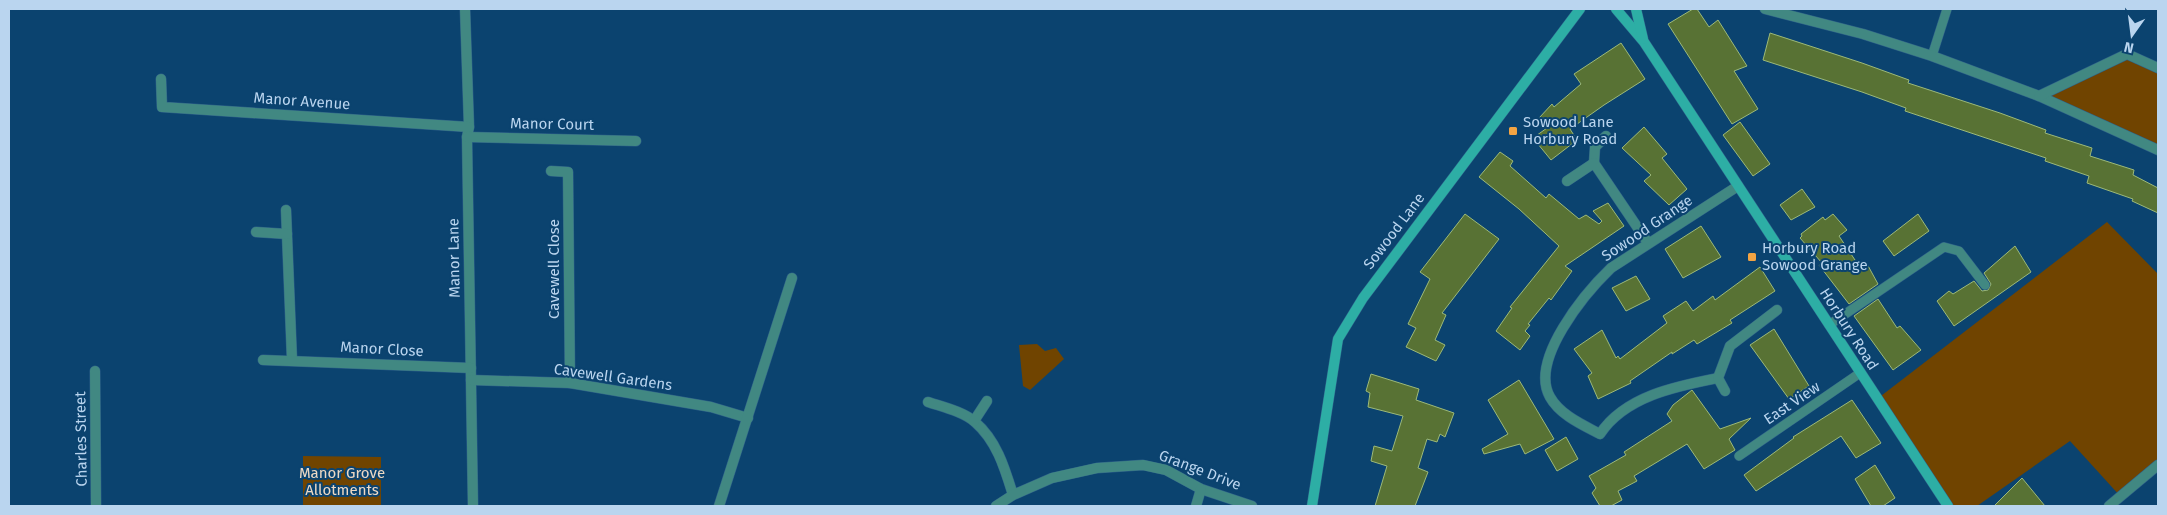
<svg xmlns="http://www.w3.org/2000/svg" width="2167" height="515" font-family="'Fira Sans',sans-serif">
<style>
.green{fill:#704400}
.building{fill:#587234;stroke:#9cb979}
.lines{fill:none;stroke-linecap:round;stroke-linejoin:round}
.lane-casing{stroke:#2e6089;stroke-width:10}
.street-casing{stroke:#2e6089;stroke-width:11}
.secondary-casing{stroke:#2e6089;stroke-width:11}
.lane{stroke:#418882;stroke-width:9}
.street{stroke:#418882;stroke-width:10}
.secondary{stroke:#2daea5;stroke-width:10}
.poi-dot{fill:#f3a443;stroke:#0b436f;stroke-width:2}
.labels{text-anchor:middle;stroke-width:4;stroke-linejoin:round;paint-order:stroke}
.street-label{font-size:15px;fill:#bad5ef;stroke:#0b436f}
.poi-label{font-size:15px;fill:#bad5ef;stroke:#0b436f;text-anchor:start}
.park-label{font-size:15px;fill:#eed9c3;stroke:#0b436f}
</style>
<rect width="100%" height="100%" fill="#0b436f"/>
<g class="green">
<path d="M2127 54 2158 68V150L2039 96Z"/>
<path d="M2107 222 2158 274V465L2121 497 2070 441 1977 506H1948L1877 399Z"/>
<path d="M1037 344 1045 351 1056 348 1064 359 1030 390 1023 386 1019 345Z"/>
<path d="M303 456 381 457V506H303Z"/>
</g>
<g class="building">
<path d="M1693 9H1697L1709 27 1718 20 1747 66 1734 71 1758 109 1732 124 1668 24Z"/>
<path d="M1770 33 1862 63 1909 80 1908 83 2000 113 2046 130 2045 133 2092 148 2090 156 2134 170 2133 175 2158 188V213L2132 201 2133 199 2087 183 2089 176 2045 161 2046 158 1905 111 1906 108 1862 92 1763 60Z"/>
<path d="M1621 43 1645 79 1604 105 1570 129 1577 140 1551 160 1533 138 1547 128 1539 118 1552 104 1554 107 1581 84 1574 74Z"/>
<path d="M1740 122 1770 164 1753 176 1723 135Z"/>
<path d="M1644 127 1667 154 1662 158 1687 189 1669 205 1644 181 1651 175 1622 148Z"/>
<path d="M1500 152 1513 161 1510 166 1546 198 1549 194 1579 219 1586 215 1599 224 1602 221 1593 211 1608 203 1624 226 1565 266 1572 271 1551 300 1549 298 1528 324 1530 325 1525 331 1530 336 1520 350 1496 331 1512 308 1510 307 1559 246 1519 209 1479 177Z"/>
<path d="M1802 189 1815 207 1791 220 1780 205Z"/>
<path d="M1465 214 1499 239 1442 313 1446 315 1435 340 1445 345 1436 361 1406 347 1416 328 1408 324 1430 279 1420 272Z"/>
<path d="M1833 214 1847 230 1839 236 1859 266 1866 262 1878 284 1849 304 1819 265 1822 263 1800 238 1802 236 1801 234 1823 217 1825 220Z"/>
<path d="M1918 214 1929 231 1894 256 1883 241Z"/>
<path d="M1701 226 1721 257 1683 278 1665 249Z"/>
<path d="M2015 246 2031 272 1954 326 1937 301 1949 291 1953 294 1974 281 1982 291 1988 290 1991 284 1984 273Z"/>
<path d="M1760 267 1775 291 1730 320 1732 323 1697 344 1694 340 1672 354V352L1630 381 1631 383 1598 399 1588 376 1592 373 1574 349 1602 330 1616 358 1618 356 1620 359 1667 323 1663 316 1686 301 1693 311 1713 296 1715 300Z"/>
<path d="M1636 276 1650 299 1626 311 1612 288Z"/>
<path d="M1878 299 1897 328 1900 326 1921 350 1893 370 1854 316Z"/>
<path d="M1774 329 1809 386 1789 399 1750 345Z"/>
<path d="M1371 374 1419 389 1416 400 1454 413 1445 437 1440 434 1437 442 1427 439 1418 468 1428 472 1415 506H1375L1387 466 1371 461 1374 446 1392 451 1403 416 1368 407 1370 393 1366 391Z"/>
<path d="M1519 380 1554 439 1525 454 1520 444 1484 454 1482 449 1508 434 1488 400Z"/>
<path d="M1692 390 1720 429 1751 418 1729 439 1735 450 1704 469 1687 444 1634 476 1637 481 1618 491 1622 500 1611 506H1600L1592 493 1596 488 1589 476 1626 455 1624 452 1672 421 1667 414 1673 405Z"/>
<path d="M1852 400 1881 443 1856 458 1841 436 1756 491 1744 475 1794 438 1793 437Z"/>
<path d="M1566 437 1578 459 1557 471 1545 450Z"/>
<path d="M1875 465 1895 498 1883 506H1871L1855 479Z"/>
<path d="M2022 478 2045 506H1994Z"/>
</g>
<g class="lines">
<g class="lane-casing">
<g id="lane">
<path d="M1932 56 1947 9"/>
<path d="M1829 325 1944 247 1959 251 1985 285"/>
<path d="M1739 456 1860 373"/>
</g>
</g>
<g class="street-casing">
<g id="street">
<path d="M465 9 469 127 467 137 473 506"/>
<path d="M1765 9 1863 34 1932 56 2039 96 2158 150"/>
<path d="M161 79 162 107 469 127"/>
<path d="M2039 96 2127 54 2158 68"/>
<path d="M467 137 636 141"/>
<path d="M1594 163 1595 147 1606 136"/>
<path d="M551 171 568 172 570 383"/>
<path d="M1567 181 1594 163 1648 243"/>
<path d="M286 210 292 360"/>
<path d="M256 232 287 234"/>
<path d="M263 360 471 368"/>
<path d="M95 371 96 506"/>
<path d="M1718 378C1677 386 1625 396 1600 434 1583 425 1560 415 1550 397 1529 360 1585 293 1611 268L1738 186"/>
<path d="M471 380 570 383 711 407 748 418"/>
<path d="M1725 391 1718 378 1730 346 1777 310"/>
<path d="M928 402C943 407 964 412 975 422 997 441 1005 469 1013 495"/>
<path d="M974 421 987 401"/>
<path d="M719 506 792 278"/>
<path d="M996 506 1013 495 1052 478 1097 468 1143 465 1166 470 1201 489 1252 506"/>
<path d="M1196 506 1201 489"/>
<path d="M2109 506 2158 465"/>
</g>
</g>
<g class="secondary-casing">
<g id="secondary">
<path d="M1616 9 1644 42 1948 506"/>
<path d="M1636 9 1643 39"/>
<path d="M1312 506 1338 339 1363 298 1580 9"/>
</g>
</g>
<use href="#lane" class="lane"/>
<use href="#street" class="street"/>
<use href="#secondary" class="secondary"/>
</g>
<g class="poi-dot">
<rect x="1508" y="126" width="10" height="10" rx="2.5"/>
<rect x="1747" y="252" width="10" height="10" rx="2.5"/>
</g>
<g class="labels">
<g class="street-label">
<text transform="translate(302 101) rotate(4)" y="5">Manor Avenue</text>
<text transform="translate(552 124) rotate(1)" y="5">Manor Court</text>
<text transform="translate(1647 228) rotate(-34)" y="5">Sowood Grange</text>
<text transform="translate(1394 231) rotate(-53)" y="5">Sowood Lane</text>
<text transform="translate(454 258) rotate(-91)" y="5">Manor Lane</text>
<text transform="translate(554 269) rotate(-90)" y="5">Cavewell Close</text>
<text transform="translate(1849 329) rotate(57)" y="5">Horbury Road</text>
<text transform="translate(382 349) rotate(3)" y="5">Manor Close</text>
<text transform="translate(613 377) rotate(8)" y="5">Cavewell Gardens</text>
<text transform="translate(1792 403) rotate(-34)" y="5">East View</text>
<text transform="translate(81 439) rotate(-91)" y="5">Charles Street</text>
<text transform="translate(1200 470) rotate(21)" y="5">Grange Drive</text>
</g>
<g class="poi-label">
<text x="1523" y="127">Sowood Lane<tspan x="1523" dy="17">Horbury Road</tspan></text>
<text x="1762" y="253">Horbury Road<tspan x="1762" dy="17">Sowood Grange</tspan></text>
</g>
<g class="park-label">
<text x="342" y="478">Manor Grove<tspan x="342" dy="17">Allotments</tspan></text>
</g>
</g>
<rect width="2167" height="515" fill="none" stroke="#bad5ef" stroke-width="20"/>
<g transform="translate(2132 35) rotate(194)" stroke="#0b436f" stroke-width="4" paint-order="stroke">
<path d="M0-4L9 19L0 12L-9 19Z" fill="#bad5ef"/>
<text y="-8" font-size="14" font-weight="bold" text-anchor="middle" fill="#bad5ef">N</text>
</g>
</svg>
